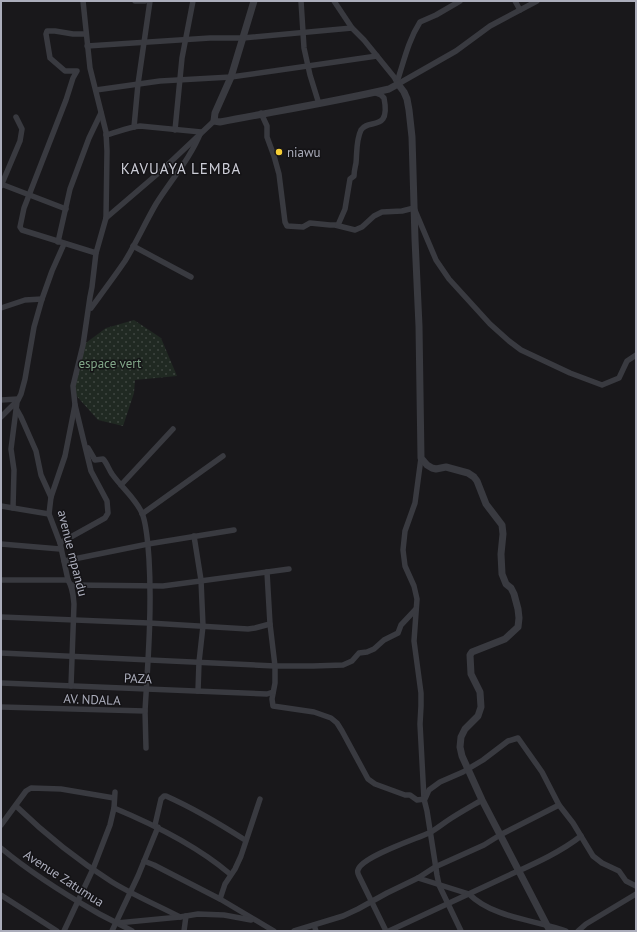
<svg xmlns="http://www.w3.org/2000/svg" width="637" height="932" font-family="'PT Sans',sans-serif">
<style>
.garden{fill:url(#garden-dots)}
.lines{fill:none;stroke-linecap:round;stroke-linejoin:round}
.minor{stroke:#393a40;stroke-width:5.5}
.tertiary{stroke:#393a40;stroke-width:7}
.poi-dot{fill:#f6ce35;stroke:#141316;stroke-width:1.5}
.labels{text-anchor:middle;stroke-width:3;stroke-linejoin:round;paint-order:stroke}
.poi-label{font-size:13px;fill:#abadbb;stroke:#141316;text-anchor:start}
.park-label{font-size:13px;fill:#81a688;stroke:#141316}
.street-label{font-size:13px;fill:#abadbb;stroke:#141316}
.quarter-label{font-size:15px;letter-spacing:1px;fill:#cccdd7;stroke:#141316}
</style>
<defs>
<pattern id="garden-dots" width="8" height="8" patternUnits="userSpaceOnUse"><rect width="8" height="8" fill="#202922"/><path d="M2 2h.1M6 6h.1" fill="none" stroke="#3e4540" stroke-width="1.8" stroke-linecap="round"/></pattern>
</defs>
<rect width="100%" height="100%" fill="#19181b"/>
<path class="garden" d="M134 320 161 338 177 376 135 380 134 393 123 426 98 420 73 392 83 345 106 328Z"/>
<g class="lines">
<g class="minor">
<path d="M135 1H145"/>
<path d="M301 1 304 48 310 75 319 104"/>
<path d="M334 1 352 28 364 40 394 77 398 84 456 51 490 26 537 1"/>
<path d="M515 1 520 10"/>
<path d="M86 34H73L55 31H47L46 34 50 58 65 71H77L73 78 66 100 24 208 20 227 22 230 96 253"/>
<path d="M87 46 210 38H243L352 28"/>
<path d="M397 82C404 61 408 41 420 22L436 15 460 1"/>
<path d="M96 90 160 81 231 77 377 56"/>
<path d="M261 113 267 126V137L274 156 279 174 285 222 287 226 303 227 310 223 330 225H335L355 230 362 227 374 216 382 212 402 211 414 208 436 260 449 279 490 324 509 341 521 350 570 373 602 385 619 378 627 361 636 355"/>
<path d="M134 127 138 84 150 1"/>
<path d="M175 130 182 58 193 1"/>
<path d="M1 184 66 209"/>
<path d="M1 186 20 141 22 129 16 117"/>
<path d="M106 218 162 170 214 121"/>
<path d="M338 225 345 209 350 179 354 176C354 171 355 168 356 163 357 153 356 140 361 130 368 118 391 133 384 98L381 95 373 92"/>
<path d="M58 242 70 189 89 138 101 113"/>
<path d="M133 246 191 277"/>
<path d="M1 308 25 300 42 299"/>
<path d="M91 308C102 293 114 277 125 261 136 243 145 223 156 204 171 180 190 159 201 132L140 126C130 127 117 132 106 135"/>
<path d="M1 400 18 399"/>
<path d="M16 408 21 417 36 451 41 475 51 497"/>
<path d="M1 417 16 402"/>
<path d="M88 448 95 460 103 459C107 463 109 470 112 474 122 488 135 498 142 513 147 525 148 546 149 559 152 609 148 661 145 711"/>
<path d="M421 458 415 503 405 531 403 550 405 566 414 586 417 599 414 641 421 693V706L420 724 424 799 427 811 437 875 439 885 461 931"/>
<path d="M121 485 173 429"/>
<path d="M1 506 49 514"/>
<path d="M13 508 14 470 11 449 17 402 21 394 25 379 34 327 42 299 52 271 64 244"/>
<path d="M142 514 223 456"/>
<path d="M194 536 201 580 203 626 199 662 198 691"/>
<path d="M60 543 105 518 108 513 107 501 91 471 75 405 73 386 83 345 90 297 92 287 96 253 106 218 107 151 106 132 90 68 83 1"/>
<path d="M1 544 60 549"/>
<path d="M64 561 148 544 234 530"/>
<path d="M267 572 270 624 275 666V683L272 699 273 706 314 712 331 718 337 723 342 731 368 779 375 784 405 795H410L417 800 425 799 429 790 440 782 463 772 483 760 508 741 518 738 542 772 559 805 573 823 593 856 602 863 619 871 626 881 636 886"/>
<path d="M1 580H68"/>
<path d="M71 585 163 586 289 569"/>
<path d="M1 617 149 623 248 629 255 628 270 624"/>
<path d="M1 653 275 666H313L343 665 352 661 359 653 367 652 374 649 384 640 398 633 401 625 416 609"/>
<path d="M1 683 267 694 273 692"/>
<path d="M71 686 74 604C73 595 73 588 68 580L60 543 49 514 51 497 65 456 75 405"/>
<path d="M1 707 145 711 146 748"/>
<path d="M16 806C45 834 77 860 112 882 133 895 157 905 180 917"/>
<path d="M114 808C155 825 196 845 230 874"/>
<path d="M1 825 26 791 31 788 61 789 114 798"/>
<path d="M155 825 161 799 164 796H166C193 808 220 824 245 840"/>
<path d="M1 848C31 873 63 893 96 912 108 919 120 924 132 931"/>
<path d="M144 861 154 865 220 899 274 931"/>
<path d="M418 878 469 894C493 918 536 920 566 931"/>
<path d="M1 895 57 931"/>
<path d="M220 899 225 884 235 869 241 856 260 799"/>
<path d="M117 923 180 917 198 914 224 915 251 920"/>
<path d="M314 925 316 931"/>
<path d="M64 931 93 869 110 825 114 808 115 792"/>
<path d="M112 931 138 876 158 827"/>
<path d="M184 931 186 916"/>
<path d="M294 931 343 916 358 909 387 893 418 878 435 867 484 845 500 835 559 805"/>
<path d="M386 931 359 876C358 874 357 872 358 870 361 857 416 839 429 833 435 830 441 825 447 821 459 813 470 807 482 800"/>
<path d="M389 931C427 913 465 896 503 878 529 866 558 854 581 836"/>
<path d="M578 931 586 924 636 894"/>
</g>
<path class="tertiary" d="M254 1 231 77 215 113 214 121 220 122C277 111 333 102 389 89L398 84 404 92 407 99 409 110 412 137 415 239 419 326 421 458 427 465 432 468 436 469 446 467 468 473 474 477 477 481 486 504 502 525 503 534 501 554 502 574 506 584 511 588 514 594 518 609 519 618 518 627 505 639 472 652 470 655 471 674 480 692 481 707 478 716 465 729 461 737 460 747 462 756 482 800 550 931"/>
</g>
<circle class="poi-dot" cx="279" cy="152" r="4"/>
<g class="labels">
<g class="poi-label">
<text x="287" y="157">niawu</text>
</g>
<g class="park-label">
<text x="110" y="368">espace vert</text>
</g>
<g class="street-label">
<text transform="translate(73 553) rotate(76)" y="5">avenue mpandu</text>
<text transform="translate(138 678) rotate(2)" y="5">PAZA</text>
<text transform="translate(92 699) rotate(2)" y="5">AV. NDALA</text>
<text transform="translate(64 878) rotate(33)" y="5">Avenue Zatumua</text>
</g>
<g class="quarter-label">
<text x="181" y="174">KAVUAYA LEMBA</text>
</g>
</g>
<rect width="637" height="932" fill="none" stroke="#abadbb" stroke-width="4"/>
</svg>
